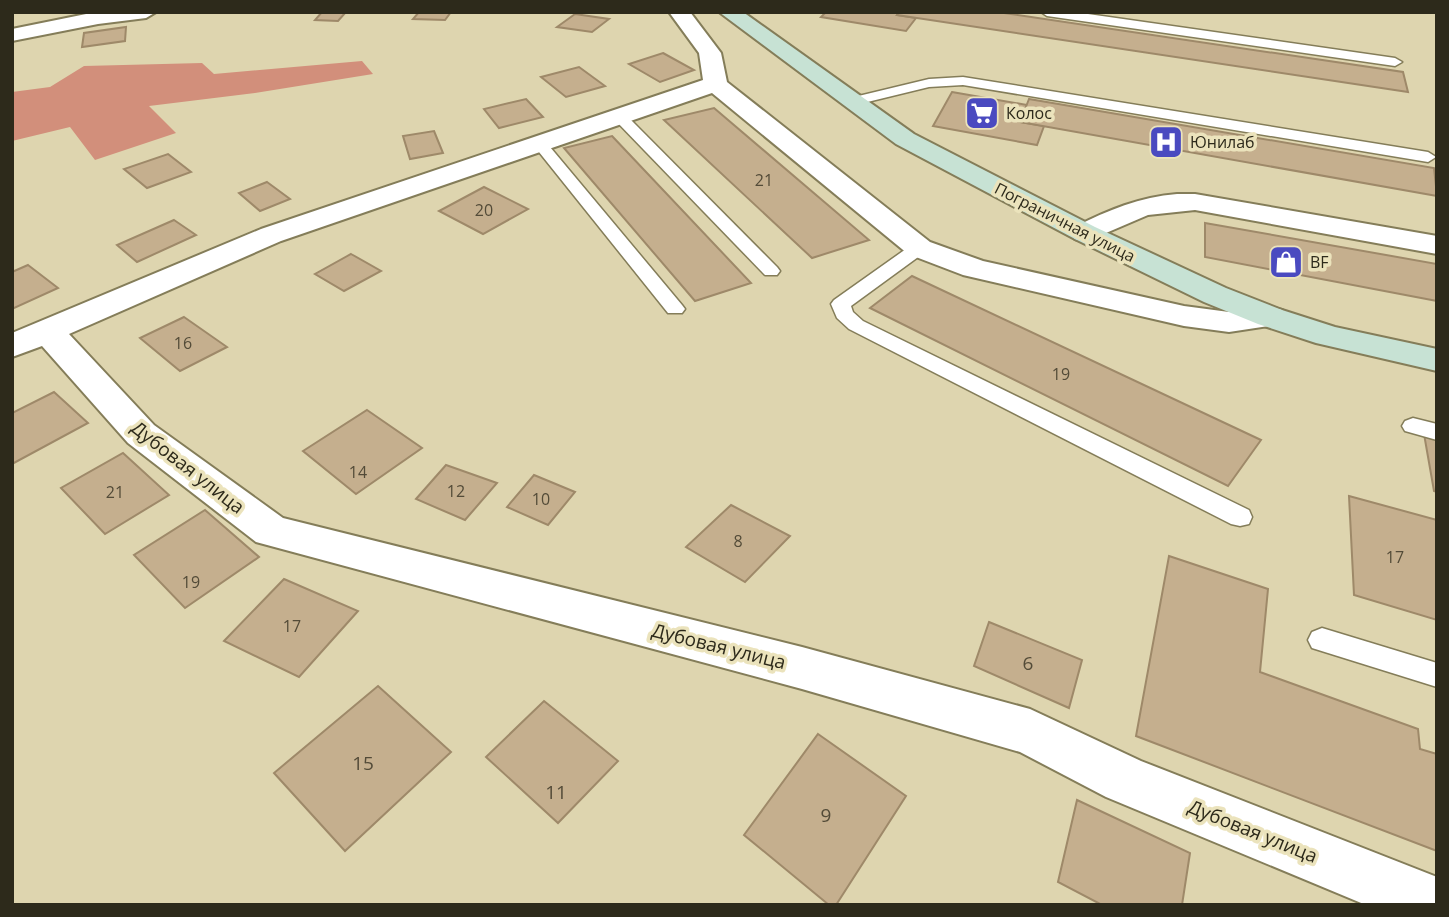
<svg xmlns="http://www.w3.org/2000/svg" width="1449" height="917" font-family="'Open Sans',sans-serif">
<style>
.forest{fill:#d28f7b}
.building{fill:#c5af8e;stroke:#9e8969;stroke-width:2}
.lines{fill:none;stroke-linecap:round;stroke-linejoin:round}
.lane-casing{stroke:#847d59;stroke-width:3}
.street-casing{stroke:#847d59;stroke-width:4}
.secondary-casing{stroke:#847d59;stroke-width:4}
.lane{fill:#fff;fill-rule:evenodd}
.street{fill:#fff;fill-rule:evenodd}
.secondary{fill:#c7e2d4;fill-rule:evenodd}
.labels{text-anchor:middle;stroke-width:7;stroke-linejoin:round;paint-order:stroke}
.far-poi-label{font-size:16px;fill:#2d2a1b;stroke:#ebe3bc;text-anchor:start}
.number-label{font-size:16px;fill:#534b38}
.far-street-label{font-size:16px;fill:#2d2a1b;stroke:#ebe3bc}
.street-label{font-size:19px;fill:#2d2a1b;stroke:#ebe3bc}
.near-number-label{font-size:19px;fill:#534b38}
</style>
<rect width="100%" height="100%" fill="#ded5af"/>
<path class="forest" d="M362 61 373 74 255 93 149 106 176 133 95 160 70 127 12 141V92L50 87 84 66 202 63 214 74Z"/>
<g class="building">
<path d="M322 12H346L338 21 315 20Z"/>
<path d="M419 12H451L445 20 413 19Z"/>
<path d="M826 12H899L897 15 916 18 906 31 821 17Z"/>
<path d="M899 12H997L1403 72 1408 92 897 15Z"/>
<path d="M575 14 609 19 592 32 557 27Z"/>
<path d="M126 27 125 41 82 47 84 33Z"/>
<path d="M663 53 694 70 660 82 629 64Z"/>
<path d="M579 67 605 86 566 97 541 77Z"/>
<path d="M952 92 1027 105 1020 122 1044 126 1037 145 933 126Z"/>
<path d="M526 99 543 117 499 128 484 109Z"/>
<path d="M1029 99 1434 168 1437 196 1020 122Z"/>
<path d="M714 108 869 240 812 258 664 120Z"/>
<path d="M434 131 443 153 410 159 403 136Z"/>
<path d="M612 136 751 283 695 301 564 148Z"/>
<path d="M168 154 191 172 147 188 124 169Z"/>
<path d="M267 182 290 199 260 211 239 193Z"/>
<path d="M484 187 528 209 483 234 439 211Z"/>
<path d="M174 220 196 235 137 262 117 245Z"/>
<path d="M1205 223 1437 264V301L1205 257Z"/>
<path d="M351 254 381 271 344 291 315 274Z"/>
<path d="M28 265 58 288 12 309V272Z"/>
<path d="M912 276 1261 440 1228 486 870 308Z"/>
<path d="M184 317 227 347 180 371 140 338Z"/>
<path d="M54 392 88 423 12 464V413Z"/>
<path d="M367 410 422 448 356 494 303 451Z"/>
<path d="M1424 434 1437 437V492L1434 491Z"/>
<path d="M123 453 169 495 105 534 61 488Z"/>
<path d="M446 465 497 483 465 520 416 499Z"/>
<path d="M534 475 575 492 548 525 507 507Z"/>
<path d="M1349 496 1437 520V620L1354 595Z"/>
<path d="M731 505 790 536 745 582 686 547Z"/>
<path d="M205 510 259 557 185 608 134 555Z"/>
<path d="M1169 556 1268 589 1260 672 1418 729 1420 749 1437 754V851L1136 736Z"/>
<path d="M284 579 358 611 299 677 224 641Z"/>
<path d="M989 622 1082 660 1069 708 974 666Z"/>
<path d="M378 686 451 752 345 851 274 773Z"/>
<path d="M544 701 618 761 558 823 486 757Z"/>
<path d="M818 734 906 796 836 905H829L744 835Z"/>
<path d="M1077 800 1190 853 1182 905H1102L1058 882Z"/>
</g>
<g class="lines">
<g class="lane-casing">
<g id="lane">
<path d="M1041 12H1074L1395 58 1402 62 1395 66 1047 16Z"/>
<path d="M963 77 1428 152 1436 157 1428 162 963 85 929 87 851 106 844 102 846 99 929 79Z"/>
<path d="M621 114 626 115 777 267 780 271 777 275H765L616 121 614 118Z"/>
<path d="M540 139 545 141 682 305 685 309 682 313H668L535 147 532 144 535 141Z"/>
<path d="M919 243 928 248 925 252 851 306 853 312 863 321 1249 510 1252 517 1249 524 1240 526 1231 524 849 329 837 318 831 304 834 300 913 244Z"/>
<path d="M1413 418 1437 424V440L1405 431 1402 426 1405 421Z"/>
<path d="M1322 628 1437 663V687L1312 648 1308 640 1312 632Z"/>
</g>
</g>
<g class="street-casing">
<g id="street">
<path d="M96 12H156L146 18 98 24 12 41V29Z"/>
<path d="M669 12H690L721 53 727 82 930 242 983 261 1184 306 1229 312 1270 307 1282 310 1286 317 1282 324 1229 332 1184 326 963 275 908 254 712 93 281 241 69 334 154 425 283 518 802 647 1030 709 1141 761 1437 877V905H1366L1106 797 1020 752 802 689 256 542 128 443 42 346 12 357V333L261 229 703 80 699 53Z"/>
<path d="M1177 194H1195L1437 236V254L1195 210 1148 215 1085 242 1075 239 1070 233 1075 227C1108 210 1140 197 1177 194Z"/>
</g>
</g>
<g class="secondary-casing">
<path id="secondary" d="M719 12H743L914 134 1095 227 1226 288 1282 310 1335 327 1437 349V371L1316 343 1258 324 1204 302 1075 239 896 144Z"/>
</g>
<use href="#lane" class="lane"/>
<use href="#street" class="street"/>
<use href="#secondary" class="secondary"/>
</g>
<defs>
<g id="supermarket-square" transform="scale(1.75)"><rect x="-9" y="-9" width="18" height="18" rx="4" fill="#4a4ac0" stroke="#ebe3bc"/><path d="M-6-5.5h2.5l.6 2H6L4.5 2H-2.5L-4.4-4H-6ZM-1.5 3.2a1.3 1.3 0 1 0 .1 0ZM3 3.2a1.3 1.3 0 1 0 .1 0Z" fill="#fff"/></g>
<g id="hospital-square" transform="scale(1.75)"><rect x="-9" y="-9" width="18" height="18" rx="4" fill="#4a4ac0" stroke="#ebe3bc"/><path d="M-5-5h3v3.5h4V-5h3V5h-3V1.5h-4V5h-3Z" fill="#fff"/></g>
<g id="shop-square" transform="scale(1.75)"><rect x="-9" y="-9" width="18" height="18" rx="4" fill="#4a4ac0" stroke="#ebe3bc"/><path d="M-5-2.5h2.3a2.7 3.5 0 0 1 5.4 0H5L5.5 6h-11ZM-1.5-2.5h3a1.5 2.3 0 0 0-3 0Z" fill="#fff"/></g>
</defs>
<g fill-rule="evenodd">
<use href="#supermarket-square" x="982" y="113"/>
<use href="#hospital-square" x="1166" y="142"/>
<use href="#shop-square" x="1286" y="262"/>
</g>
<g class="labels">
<g class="far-poi-label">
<text x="1006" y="119">Колос</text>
<text x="1190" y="148">Юнилаб</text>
<text x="1310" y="268">BF</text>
</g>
<g class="number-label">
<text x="764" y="186">21</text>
<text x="484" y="216">20</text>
<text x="183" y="349">16</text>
<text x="1061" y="380">19</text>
<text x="358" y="478">14</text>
<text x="456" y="497">12</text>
<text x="115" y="498">21</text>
<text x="541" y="505">10</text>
<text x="738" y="547">8</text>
<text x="1395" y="563">17</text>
<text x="191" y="588">19</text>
<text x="292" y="632">17</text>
</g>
<g class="far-street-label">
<text transform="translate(1065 222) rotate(27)" y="6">Пограничная улица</text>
</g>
<g class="street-label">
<text transform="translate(188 467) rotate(38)" y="7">Дубовая улица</text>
<text transform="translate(719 646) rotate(14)" y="7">Дубовая улица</text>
<text transform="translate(1253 831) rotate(22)" y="7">Дубовая улица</text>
</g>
<g class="near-number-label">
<text x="1028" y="670">6</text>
<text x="363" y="770">15</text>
<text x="556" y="799">11</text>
<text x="826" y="822">9</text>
</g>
</g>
<rect width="1449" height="917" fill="none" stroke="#2d2a1b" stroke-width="28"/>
</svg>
